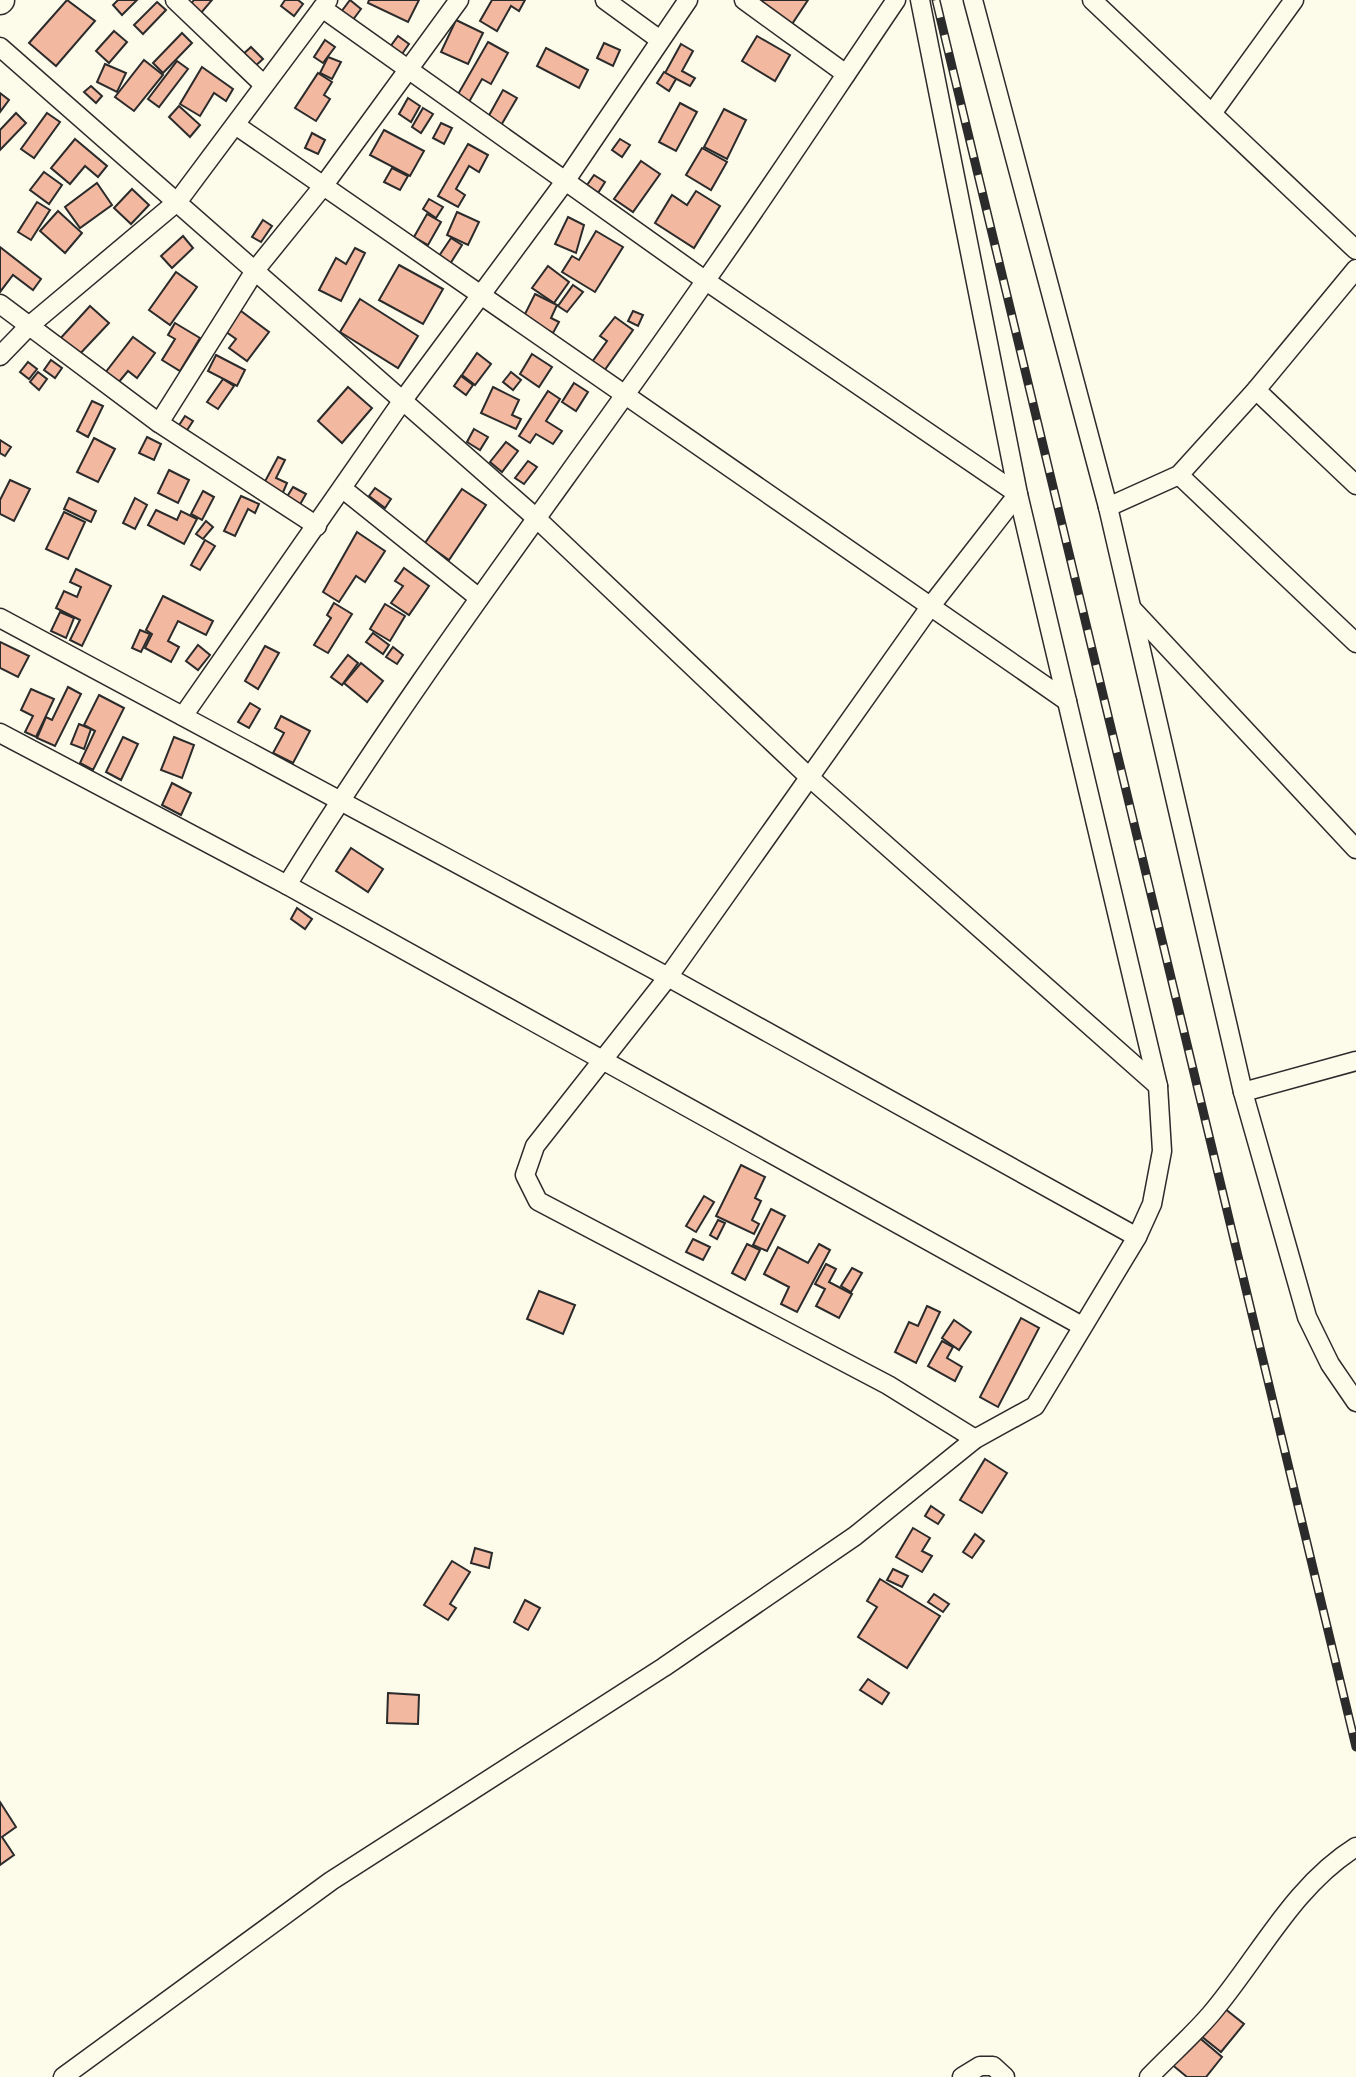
<svg xmlns="http://www.w3.org/2000/svg" width="1356" height="2077" font-family="Arial,sans-serif">
<style>
.building{fill:#f2b8a0;stroke:#2b2b2b;stroke-width:2}
.lines{fill:none;stroke-linecap:round;stroke-linejoin:round}
.minor-casing{stroke:#2b2b2b;stroke-width:21}
.secondary-casing{stroke:#2b2b2b;stroke-width:29}
.minor{stroke:#fdfbea;stroke-width:18}
.secondary{stroke:#fdfbea;stroke-width:26}
.rail-casing{stroke:#2b2b2b;stroke-width:9}
.rail{stroke:#fdfbea;stroke-width:6;stroke-dasharray:18;stroke-linecap:butt}
</style>
<rect width="100%" height="100%" fill="#fdfbea"/>
<g class="building">
<path d="M67 0 95 21 56 66 29 43Z"/>
<path d="M118 0H137L122 15 113 5Z"/>
<path d="M194 0H212L201 13 190 5Z"/>
<path d="M285 0H298L303 4 294 16 281 6Z"/>
<path d="M350 0 361 9 352 21 341 12Z"/>
<path d="M369 0H419L408 22 368 3Z"/>
<path d="M492 0H525L519 11 511 6 497 31 480 21Z"/>
<path d="M756 0H808L792 24Z"/>
<path d="M157 2 166 10 143 34 134 25Z"/>
<path d="M456 20 483 33 468 64 441 52Z"/>
<path d="M114 31 127 42 109 63 96 51Z"/>
<path d="M182 33 192 43 163 73 153 63Z"/>
<path d="M398 36 409 44 402 54 390 47Z"/>
<path d="M757 36 790 55 775 81 742 61Z"/>
<path d="M325 40 335 47 323 63 314 57Z"/>
<path d="M488 42 508 53 491 84 482 79 469 102 457 96Z"/>
<path d="M604 43 620 50 613 66 597 58Z"/>
<path d="M681 44 693 51 682 71 695 78 690 86 665 73Z"/>
<path d="M251 47 263 59 252 69 240 57Z"/>
<path d="M546 48 588 70 579 88 537 66Z"/>
<path d="M328 57 341 62 332 79 320 73Z"/>
<path d="M144 60 163 75 134 111 115 97Z"/>
<path d="M177 61 188 69 159 107 148 99Z"/>
<path d="M105 64 126 73 117 92 97 82Z"/>
<path d="M202 67 233 89 226 101 214 93 200 116 180 104Z"/>
<path d="M664 72 676 79 669 91 657 83Z"/>
<path d="M318 73 332 82 324 95 330 99 316 121 295 108Z"/>
<path d="M91 86 102 96 96 103 84 92Z"/>
<path d="M503 90 517 98 500 127 487 119Z"/>
<path d="M0 93 9 100 0 112Z"/>
<path d="M408 98 420 106 411 122 399 114Z"/>
<path d="M680 103 697 112 676 151 659 142Z"/>
<path d="M179 106 200 125 190 137 169 117Z"/>
<path d="M423 108 433 114 421 133 412 127Z"/>
<path d="M724 109 746 120 727 159 704 147Z"/>
<path d="M16 113 26 123 0 150V130Z"/>
<path d="M47 113 60 122 34 158 21 149Z"/>
<path d="M441 123 452 128 444 144 433 138Z"/>
<path d="M384 130 424 151 410 176 370 155Z"/>
<path d="M312 133 325 140 318 154 305 148Z"/>
<path d="M75 139 107 166 98 177 85 166 70 184 51 168Z"/>
<path d="M620 139 630 145 622 157 612 150Z"/>
<path d="M468 144 488 155 479 172 469 166 456 189 465 195 458 207 438 196Z"/>
<path d="M702 148 727 162 711 190 686 175Z"/>
<path d="M641 161 660 174 633 212 614 199Z"/>
<path d="M392 168 408 176 400 190 384 182Z"/>
<path d="M44 172 62 185 49 204 30 190Z"/>
<path d="M594 175 605 182 598 193 587 185Z"/>
<path d="M97 183 112 205 80 228 65 207Z"/>
<path d="M132 189 149 205 131 224 114 208Z"/>
<path d="M696 191 720 206 694 248 655 223 672 195 687 205Z"/>
<path d="M429 199 443 207 436 218 423 209Z"/>
<path d="M37 202 50 210 31 240 18 232Z"/>
<path d="M58 211 82 233 65 253 40 231Z"/>
<path d="M457 212 479 222 468 245 447 235Z"/>
<path d="M427 214 441 222 428 245 414 237Z"/>
<path d="M568 217 584 225 576 253 555 244Z"/>
<path d="M263 220 272 226 261 242 252 237Z"/>
<path d="M596 231 623 247 595 292 562 272 572 256 579 260Z"/>
<path d="M183 236 193 248 172 268 161 256Z"/>
<path d="M451 238 462 245 450 264 439 256Z"/>
<path d="M0 247 41 279 33 290 13 275 0 292Z"/>
<path d="M355 248 365 253 341 301 319 290 336 258 346 264Z"/>
<path d="M399 265 443 289 423 324 379 300Z"/>
<path d="M548 266 569 282 554 303 532 288Z"/>
<path d="M176 272 197 287 170 325 149 310Z"/>
<path d="M573 285 583 292 567 312 558 306Z"/>
<path d="M535 294 557 305 551 318 559 322 553 333 523 318Z"/>
<path d="M360 299 418 336 398 368 340 332Z"/>
<path d="M90 306 109 323 76 358 58 341Z"/>
<path d="M237 308 269 332 247 361 229 348 236 339 222 329Z"/>
<path d="M633 311 643 315 638 326 628 321Z"/>
<path d="M615 317 633 330 604 371 592 362 607 341 600 336Z"/>
<path d="M175 323 200 338 180 371 162 360 175 339 168 335Z"/>
<path d="M133 337 155 353 137 378 128 371 118 383 105 373Z"/>
<path d="M477 353 491 364 475 385 462 375Z"/>
<path d="M532 354 552 367 539 387 520 374Z"/>
<path d="M216 355 245 370 237 386 208 371Z"/>
<path d="M51 360 62 368 55 378 44 370Z"/>
<path d="M28 362 37 369 29 379 20 372Z"/>
<path d="M38 372 47 379 39 390 30 382Z"/>
<path d="M511 372 521 380 513 390 503 382Z"/>
<path d="M461 376 473 385 466 395 454 386Z"/>
<path d="M223 379 234 386 218 409 207 402Z"/>
<path d="M574 383 588 392 576 411 562 402Z"/>
<path d="M348 387 372 408 342 443 318 421Z"/>
<path d="M493 387 519 400 512 415 521 419 516 429 481 413Z"/>
<path d="M548 391 560 399 546 421 562 431 553 444 536 434 530 443 519 436Z"/>
<path d="M92 401 103 406 88 437 77 431Z"/>
<path d="M185 416 193 421 182 438 174 433Z"/>
<path d="M474 429 488 437 480 450 467 442Z"/>
<path d="M147 437 161 444 154 460 139 453Z"/>
<path d="M94 438 115 449 98 482 77 472Z"/>
<path d="M0 440 11 447 5 456 0 453Z"/>
<path d="M506 442 518 451 502 472 490 462Z"/>
<path d="M278 457 285 460 276 478 287 483 281 497 262 487Z"/>
<path d="M528 461 537 467 524 484 515 478Z"/>
<path d="M169 470 189 480 178 503 158 493Z"/>
<path d="M10 480 30 489 14 521 0 514V500Z"/>
<path d="M293 487 306 494 298 508 285 500Z"/>
<path d="M375 488 391 499 385 508 369 496Z"/>
<path d="M462 489 486 505 449 560 425 543Z"/>
<path d="M203 491 214 497 202 520 191 514Z"/>
<path d="M241 496 259 504 255 513 248 509 235 536 224 531Z"/>
<path d="M69 498 96 511 91 522 64 509Z"/>
<path d="M135 498 147 505 135 529 123 523Z"/>
<path d="M156 510 177 520 181 511 197 519 184 544 148 525Z"/>
<path d="M64 512 85 522 68 559 46 549Z"/>
<path d="M206 521 213 527 203 539 196 534Z"/>
<path d="M357 532 385 551 365 582 356 576 339 602 323 592Z"/>
<path d="M205 540 215 546 200 570 191 565Z"/>
<path d="M404 568 429 586 409 615 391 603 403 586 395 581Z"/>
<path d="M76 569 111 586 82 646 70 640 80 620 56 608 64 591 77 597 81 587 70 582Z"/>
<path d="M163 596 213 621 206 635 178 621 168 641 179 647 171 662 145 648 152 634 146 630Z"/>
<path d="M334 603 352 614 328 653 314 645 331 618 327 615Z"/>
<path d="M385 604 405 616 390 641 370 629Z"/>
<path d="M60 612 74 618 66 638 51 631Z"/>
<path d="M140 630 150 634 141 652 132 648Z"/>
<path d="M373 633 389 645 383 654 366 642Z"/>
<path d="M0 642 29 656 18 677 0 668Z"/>
<path d="M198 645 210 655 198 670 186 661Z"/>
<path d="M265 646 279 653 258 689 245 681Z"/>
<path d="M393 647 403 655 397 664 386 657Z"/>
<path d="M348 655 358 663 342 685 331 677Z"/>
<path d="M361 663 383 681 367 702 344 683Z"/>
<path d="M68 687 81 694 55 746 37 738 46 717 52 720Z"/>
<path d="M31 689 54 699 36 737 25 732 33 716 21 710Z"/>
<path d="M99 695 124 708 93 770 80 763 95 731 84 725Z"/>
<path d="M250 703 260 709 249 728 238 722Z"/>
<path d="M281 716 310 731 293 763 273 753 284 733 275 728Z"/>
<path d="M79 724 91 729 84 749 71 744Z"/>
<path d="M123 737 138 744 121 780 106 772Z"/>
<path d="M174 737 194 745 182 778 161 770Z"/>
<path d="M172 783 191 793 181 815 162 805Z"/>
<path d="M351 848 383 869 368 892 336 871Z"/>
<path d="M297 908 312 919 305 929 291 919Z"/>
<path d="M741 1165 765 1177 755 1198 761 1201 752 1220 759 1224 754 1234 716 1216Z"/>
<path d="M704 1196 714 1202 696 1232 686 1226Z"/>
<path d="M771 1209 785 1216 767 1251 753 1245Z"/>
<path d="M718 1220 725 1223 717 1239 710 1235Z"/>
<path d="M693 1239 710 1247 703 1260 686 1252Z"/>
<path d="M747 1244 760 1250 745 1280 732 1273Z"/>
<path d="M819 1244 830 1250 797 1312 781 1304 789 1287 764 1274 778 1247 808 1263Z"/>
<path d="M826 1264 836 1269 829 1282 852 1294 839 1318 816 1306 825 1289 815 1284Z"/>
<path d="M852 1268 862 1273 851 1292 841 1286Z"/>
<path d="M539 1291 575 1305 563 1334 527 1319Z"/>
<path d="M927 1306 940 1312 916 1363 895 1352 909 1322 918 1326Z"/>
<path d="M1021 1318 1039 1328 998 1407 980 1397Z"/>
<path d="M954 1320 971 1332 959 1350 942 1338Z"/>
<path d="M942 1341 953 1347 947 1358 962 1367 955 1381 928 1366Z"/>
<path d="M985 1459 1007 1473 982 1513 960 1500Z"/>
<path d="M931 1506 944 1515 938 1524 925 1516Z"/>
<path d="M913 1528 930 1538 922 1551 932 1556 922 1572 896 1557Z"/>
<path d="M975 1534 984 1541 972 1558 963 1552Z"/>
<path d="M475 1548 492 1553 489 1568 471 1563Z"/>
<path d="M452 1561 470 1572 450 1604 456 1608 448 1620 424 1605Z"/>
<path d="M893 1569 908 1576 902 1587 887 1580Z"/>
<path d="M880 1579 940 1616 907 1668 858 1637 877 1607 867 1601Z"/>
<path d="M934 1594 949 1604 943 1612 928 1602Z"/>
<path d="M525 1600 540 1608 528 1630 514 1622Z"/>
<path d="M868 1679 889 1693 882 1704 860 1690Z"/>
<path d="M388 1693 419 1695 418 1724 387 1723Z"/>
<path d="M0 1802 16 1827 2 1837 14 1855 0 1865Z"/>
<path d="M1224 2008 1244 2024 1221 2052 1201 2036Z"/>
<path d="M1195 2034 1222 2057 1206 2077H1187L1170 2063Z"/>
</g>
<g class="lines">
<g class="minor-casing">
<g id="minor">
<path d="M175 0 264 85"/>
<path d="M605 0 660 40"/>
<path d="M744 0 846 74"/>
<path d="M973 0 1108 507 1243 1092 1307 1317 1330 1364 1356 1402"/>
<path d="M1092 0 1356 250"/>
<path d="M322 8 706 281 1018 494 930 607 668 977 535 1146 525 1175 538 1201 888 1385 975 1439"/>
<path d="M0 47 535 517 809 777 1158 1086"/>
<path d="M1213 112 1294 0"/>
<path d="M237 126 1067 701"/>
<path d="M0 304 159 423 317 526"/>
<path d="M0 356 29 326 178 201 328 0"/>
<path d="M1256 390 1356 485"/>
<path d="M159 423 256 269 324 185 459 0"/>
<path d="M1179 475 1356 643"/>
<path d="M343 489 479 598"/>
<path d="M1108 507 1179 475 1256 390 1356 269"/>
<path d="M1133 610 1356 849"/>
<path d="M0 618 668 977 1137 1237"/>
<path d="M183 716 403 400 566 180 688 0"/>
<path d="M0 733 287 885 1082 1326"/>
<path d="M287 885C416 676 566 482 706 280 771 188 833 93 896 0"/>
<path d="M1243 1092 1356 1061"/>
<path d="M63 2077 331 1881 664 1667 855 1536 975 1439 1035 1406 1137 1237 1152 1204 1162 1151 1158 1086 1018 494 920 0"/>
<path d="M962 2077 980 2066H993L1005 2077"/>
<path d="M1149 2077C1169 2056 1191 2037 1210 2015 1258 1959 1292 1887 1356 1847"/>
</g>
</g>
<g class="secondary-casing">
<path id="secondary" d="M0 1 1 0"/>
</g>
<use href="#minor" class="minor"/>
<use href="#secondary" class="secondary"/>
<g class="rail-casing">
<path id="rail" d="M936 0 1356 1747"/>
</g>
<use href="#rail" class="rail"/>
</g>
</svg>
